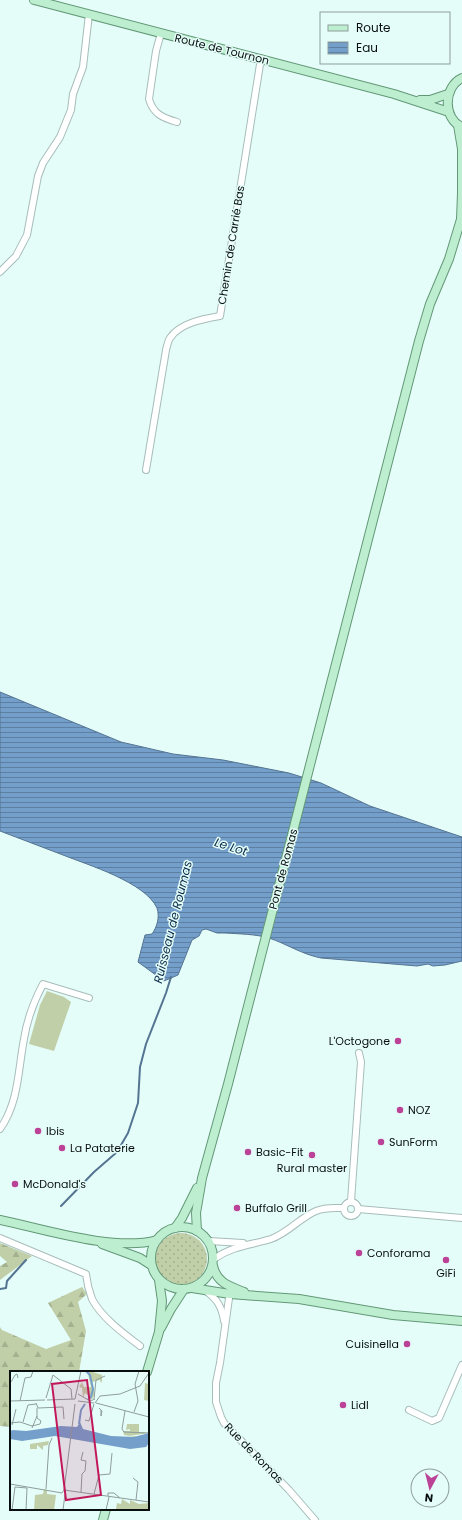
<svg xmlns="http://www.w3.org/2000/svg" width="462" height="1520" font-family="Poppins,sans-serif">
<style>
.grass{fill:url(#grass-dots)}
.forest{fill:url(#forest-firs)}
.park{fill:#c0cfa8}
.water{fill:url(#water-rules);stroke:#547492}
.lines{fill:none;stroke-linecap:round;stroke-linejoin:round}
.stream{stroke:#547492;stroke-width:2}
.minor-casing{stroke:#a7bdba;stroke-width:8}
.major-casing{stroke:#629877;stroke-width:10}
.minor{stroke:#fff;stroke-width:6}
.major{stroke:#beeed0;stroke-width:8}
.poi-dot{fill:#bb4296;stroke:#e5fdf9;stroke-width:1.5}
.labels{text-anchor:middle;stroke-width:3;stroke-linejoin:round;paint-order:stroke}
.street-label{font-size:11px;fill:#080f0e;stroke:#e5fdf9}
.poi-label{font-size:11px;fill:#080f0e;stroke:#e5fdf9;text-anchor:start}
.water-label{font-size:12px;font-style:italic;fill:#0a2b48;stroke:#e5fdf9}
.inset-river{fill:none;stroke:#749fca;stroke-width:2}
.inset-road{fill:none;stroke:#8d9e9b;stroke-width:1}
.view{fill:#c2185b;fill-opacity:0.15;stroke:#c2185b;stroke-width:2}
.inset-edge{fill:none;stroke:#080f0e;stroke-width:2}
</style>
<defs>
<pattern id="grass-dots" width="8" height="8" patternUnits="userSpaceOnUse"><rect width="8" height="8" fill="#c0cfa8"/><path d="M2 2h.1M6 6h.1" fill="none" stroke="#a4b18f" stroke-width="1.8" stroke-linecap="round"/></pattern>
<pattern id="forest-firs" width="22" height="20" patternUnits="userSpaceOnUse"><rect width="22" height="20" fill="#c0cfa8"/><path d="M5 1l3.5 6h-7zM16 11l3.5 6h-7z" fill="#a4b18f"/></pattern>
<pattern id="water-rules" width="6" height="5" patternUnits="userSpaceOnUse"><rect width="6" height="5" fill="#749fca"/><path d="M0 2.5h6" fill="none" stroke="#5d80a2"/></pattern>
</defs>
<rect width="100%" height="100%" fill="#e5fdf9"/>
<circle class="grass" cx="181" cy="1259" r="26"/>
<g class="forest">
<path d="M0 1243 32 1256 0 1280V1266L7 1262 0 1256Z"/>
<path d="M82 1287 87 1294 78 1302 86 1331 79 1372H11V1427L0 1426V1327L2 1330 46 1349 71 1340 48 1303Z"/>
</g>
<path class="park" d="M47 991 64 997 71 1002 54 1051 29 1044 40 1005Z"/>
<path class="water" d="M0 692 121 742 173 754 223 760 289 773 321 783 370 806 462 837V961L445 965 433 966 428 964 417 966 321 958C301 954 287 944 269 938 255 934 240 934 225 933H217L206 929 202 930 199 936 192 940 178 975 164 981 138 962 145 935 152 934C157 927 160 917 157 908 145 882 88 865 63 855 42 847 21 839 0 831Z"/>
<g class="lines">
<g class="stream">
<path d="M61 1206 94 1172 117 1152 128 1133 138 1103 140 1067 146 1044 166 993 171 977"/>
<path d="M0 1289 6 1288 7 1281 26 1260"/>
</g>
<g class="minor-casing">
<g id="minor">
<path d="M161 33 156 51 149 99C153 114 163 118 177 122"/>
<path d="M0 272 16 256 27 235 38 176 43 163 60 137 71 110 73 94 83 67 89 14"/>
<path d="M146 470 166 350C167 346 168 341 170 338 180 323 203 319 220 316L261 58"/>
<path d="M0 1129C19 1102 18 1070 24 1039 27 1020 34 1001 43 984L89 998"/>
<path d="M351 1201 361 1062 359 1053"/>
<circle cx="351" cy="1209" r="7"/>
<path d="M358 1209 462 1218"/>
<path d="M0 1238 86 1274C87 1283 89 1291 92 1299 102 1318 123 1333 140 1346"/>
<path d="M209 1241 243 1243"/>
<path d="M214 1259C232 1246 251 1245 271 1239 288 1233 301 1217 316 1211 325 1207 334 1208 343 1208"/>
<path d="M206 1291C217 1299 222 1307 224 1321"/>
<path d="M230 1291 220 1363 216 1383V1402L221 1417 224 1423 289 1490 315 1520"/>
<path d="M409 1410 432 1421 439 1418 462 1365"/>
</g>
</g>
<g class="major-casing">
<g id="major">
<path d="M34 0 394 94 449 112"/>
<path d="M462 78C443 87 443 119 462 127"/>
<path d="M420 100H430L448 94"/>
<path d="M458 125 462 149V193"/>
<path d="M461 220 462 193"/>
<path d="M0 1220C44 1229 114 1252 157 1240"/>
<circle cx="182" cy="1258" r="31"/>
<path d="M175 1228 182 1218 197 1188"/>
<path d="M197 1231 196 1213 202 1178 228 1084 419 341 430 304 449 259 462 216"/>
<path d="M102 1244 140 1258 151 1265"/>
<path d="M213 1266C217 1283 229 1286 244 1292"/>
<path d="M192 1288 230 1294 299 1299 393 1315 462 1321"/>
<path d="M161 1328 171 1309 184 1289"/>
<path d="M147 1372 159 1332 162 1301 159 1280"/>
<path d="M103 1520 106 1509"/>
</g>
</g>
<use href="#minor" class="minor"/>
<use href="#major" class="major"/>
</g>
<g class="poi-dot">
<circle cx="398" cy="1041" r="4"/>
<circle cx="400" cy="1110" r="4"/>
<circle cx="38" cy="1131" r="4"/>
<circle cx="381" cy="1142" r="4"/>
<circle cx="62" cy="1148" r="4"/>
<circle cx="248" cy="1152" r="4"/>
<circle cx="312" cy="1155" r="4"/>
<circle cx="15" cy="1184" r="4"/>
<circle cx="237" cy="1208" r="4"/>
<circle cx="359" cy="1253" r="4"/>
<circle cx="446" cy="1260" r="4"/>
<circle cx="407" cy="1344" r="4"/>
<circle cx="343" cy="1405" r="4"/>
</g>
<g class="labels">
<g class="street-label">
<text transform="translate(222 49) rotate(14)" y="4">Route de Tournon</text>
<text transform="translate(231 245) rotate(-81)" y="4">Chemin de Carrié Bas</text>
<text transform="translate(283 869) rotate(-75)" y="4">Pont de Romas</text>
<text transform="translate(254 1453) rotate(46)" y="4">Rue de Romas</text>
</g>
<g class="poi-label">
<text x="390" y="1045" text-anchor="end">L'Octogone</text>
<text x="408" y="1114">NOZ</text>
<text x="46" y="1135">Ibis</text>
<text x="389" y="1146">SunForm</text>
<text x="70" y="1152">La Pataterie</text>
<text x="256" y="1156">Basic-Fit</text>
<text x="312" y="1172" text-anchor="middle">Rural master</text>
<text x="23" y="1188">McDonald's</text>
<text x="245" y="1212">Buffalo Grill</text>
<text x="367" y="1257">Conforama</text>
<text x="446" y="1277" text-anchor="middle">GiFi</text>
<text x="399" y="1348" text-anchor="end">Cuisinella</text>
<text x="351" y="1409">Lidl</text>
</g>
<g class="water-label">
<text transform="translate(231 847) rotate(18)" y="4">Le Lot</text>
<text transform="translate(173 922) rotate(-76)" y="4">Ruisseau de Roumas</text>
</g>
</g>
<g transform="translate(10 1371)">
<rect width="139" height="139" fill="#e5fdf9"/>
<path d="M112 128 120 133V129L129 133 139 132V139L106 138 107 132 111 133Z" fill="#c0cfa8"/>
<path d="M80 0 92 4V10L91 12 90 9 82 11 85 23 82 28 77 29 80 26 75 22 73 27 72 17 69 16 72 11 74 16H81L78 3ZM135 12 139 13V30L134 29ZM117 53H129V61L139 62 119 65H128L125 66 114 64 113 60H120V58L116 59ZM39 70 38 74 33 75V79L27 74V78H20V73ZM34 118 37 119V123L46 124 44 139H24L25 124 33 123Z" fill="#c0cfa8"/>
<path d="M70 51 73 58 101 65 124 66 139 62V72L136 76 120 78 45 65 12 70 0 68V60L3 59 16 60 51 55 67 56Z" fill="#749fca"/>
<path class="inset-river" d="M76 0 80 4 83 18 81 26 78 28M69 53 71 39 75 33"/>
<path class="inset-road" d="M43 4 61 18 62 28M1 11 5 4 7 3 8 7M68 23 80 30 85 28M36 27 43 4M65 28 71 0M84 28 86 9 95 5M37 29 65 28M0 30 35 29M10 30 15 7 21 6 23 0M68 30 84 32M26 32 28 37 53 36M85 32 90 25 110 23 130 15 139 2M86 32 139 46M53 36 54 48M27 37V47L31 50M89 37 92 40 91 45V39M115 40 112 58 114 61 139 62M124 41 128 30 125 13 129 0M75 49 79 50 84 33M13 51 18 34 26 33M0 52 10 51 22 55 30 53 31 50M2 54 6 38M22 57 27 45M123 107 128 111 126 129M0 113 52 122M36 118 39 74 42 67M54 119 65 33M71 121 72 103 75 100 76 90 71 89 73 81M52 122 54 119 139 131M84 123 89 104 100 103 102 82M98 125V122H104L110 127M2 139 5 116 17 117 16 139M53 139 55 123M96 139 99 126"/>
<path class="view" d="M77 9 91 124 56 129 42 13Z"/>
<rect width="139" height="139" class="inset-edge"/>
</g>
<rect x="320" y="12" width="130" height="52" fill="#e5fdf9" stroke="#8d9e9b"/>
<rect x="328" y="25" width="20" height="6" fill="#beeed0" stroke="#8d9e9b"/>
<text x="356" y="32" font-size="12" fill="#080f0e">Route</text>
<rect x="328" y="42" width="20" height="12" fill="url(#water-rules)" stroke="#8d9e9b"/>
<text x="356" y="52" font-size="12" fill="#080f0e">Eau</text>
<g transform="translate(430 1488) rotate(187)"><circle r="19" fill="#e5fdf9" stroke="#8d9e9b"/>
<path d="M0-3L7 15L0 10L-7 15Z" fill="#bb4296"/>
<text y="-6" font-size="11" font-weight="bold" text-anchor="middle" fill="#080f0e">N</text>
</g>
</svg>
